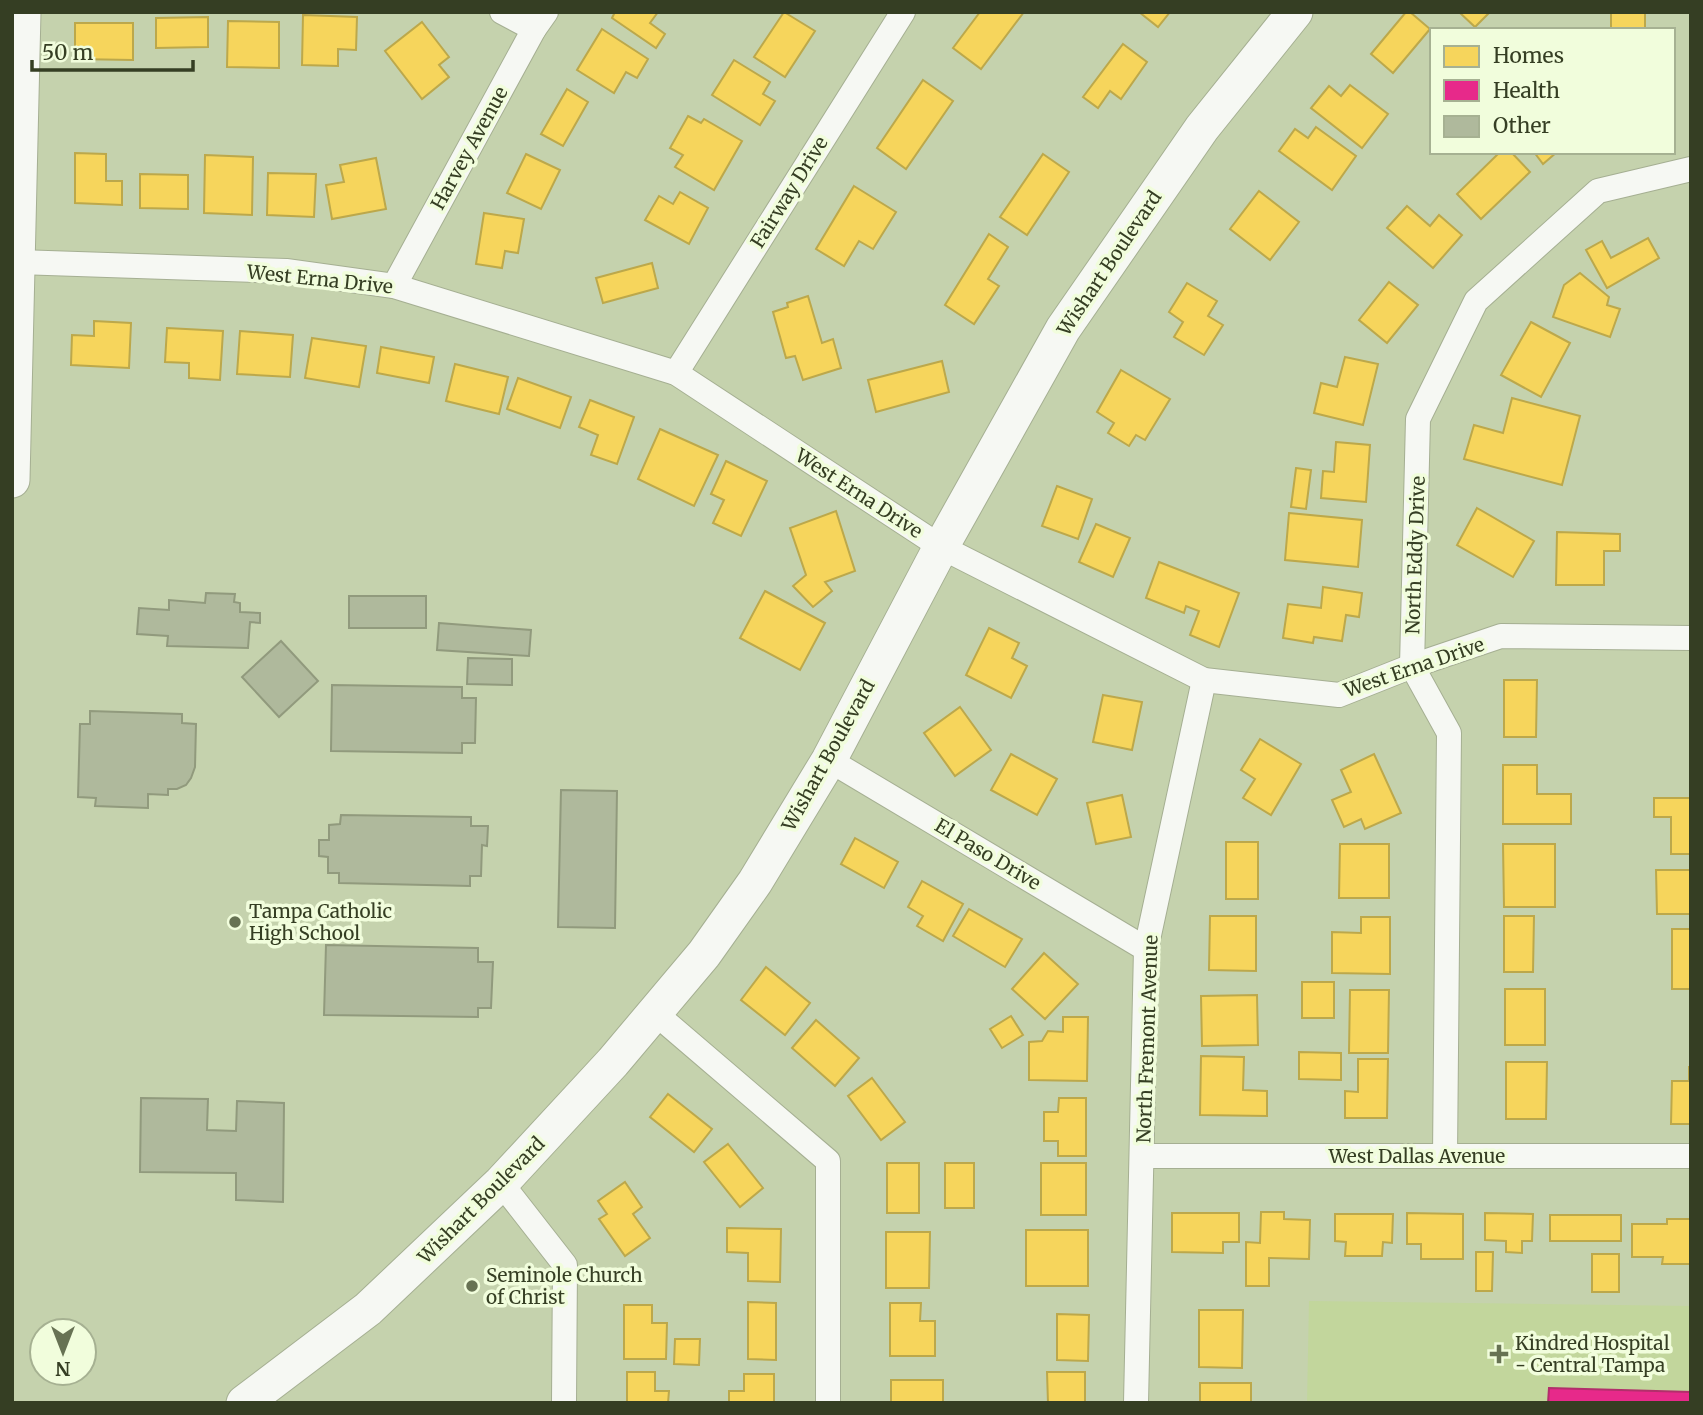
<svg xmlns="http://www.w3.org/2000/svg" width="1703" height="1415" font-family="Merriweather,serif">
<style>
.built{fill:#c2d69c}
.homes{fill:#f6d55c;stroke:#bca84b;stroke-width:2}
.health{fill:#e7298a;stroke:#b22f6b;stroke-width:2}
.building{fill:#afb99c;stroke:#919a7d;stroke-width:2}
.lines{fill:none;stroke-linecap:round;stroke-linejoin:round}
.street-casing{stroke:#a5af92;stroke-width:26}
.secondary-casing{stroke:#a5af92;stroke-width:37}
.street{stroke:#f6f8f3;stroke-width:24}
.secondary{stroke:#f6f8f3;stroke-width:35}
.poi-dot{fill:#677253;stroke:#f1fddc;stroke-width:2.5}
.labels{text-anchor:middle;stroke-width:7;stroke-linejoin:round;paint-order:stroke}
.street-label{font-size:19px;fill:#353e23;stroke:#f1fddc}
.poi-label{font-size:19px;fill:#353e23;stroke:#f1fddc;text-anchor:start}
</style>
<rect width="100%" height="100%" fill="#c5d2ad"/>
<path class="built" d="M1309 1301 1691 1306V1403H1307Z"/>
<g class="homes">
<path d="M615 12H658L650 23 665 34 656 48 612 18Z"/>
<path d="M784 12 815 31 785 77 754 57Z"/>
<path d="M980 12H1024L981 69 953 48Z"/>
<path d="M1139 12H1170L1158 27Z"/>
<path d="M1406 12H1410L1430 29 1393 73 1371 54Z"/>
<path d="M1459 12H1490L1475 27Z"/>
<rect x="1611" y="12" width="34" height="18"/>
<path d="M303 15 357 17 356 50 338 49V66L302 65Z"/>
<path d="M208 17V47L156 48V18Z"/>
<path d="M228 21 279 22V68L227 67Z"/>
<path d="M422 22 449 57 439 65 449 77 422 99 385 51Z"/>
<path d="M75 23H133V60L75 59Z"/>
<path d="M602 29 648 59 637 78 626 72 614 93 577 70Z"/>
<path d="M1123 44 1147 62 1121 99 1110 91 1098 108 1083 97Z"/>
<path d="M734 60 770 82 763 94 775 101 760 125 712 95Z"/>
<path d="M923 80 953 101 906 169 877 148Z"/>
<path d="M1350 85 1388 114 1362 148 1311 108 1329 86 1341 96Z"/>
<path d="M567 89 588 102 563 146 541 134Z"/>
<path d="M688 116 701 123 704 119 742 141 714 190 675 167 683 155 670 148Z"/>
<path d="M1316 127 1356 156 1332 190 1279 151 1295 129 1308 138Z"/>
<path d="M1500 152H1511L1530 172 1481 219 1457 194Z"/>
<path d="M1534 152H1557L1543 164Z"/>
<path d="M75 153 106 154V181H122V205L75 203Z"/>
<path d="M526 154 560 170 541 209 507 193Z"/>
<path d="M1043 154 1069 172 1027 235 1000 217Z"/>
<path d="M205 155 253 157 252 215 204 213Z"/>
<path d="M376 158 386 209 332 219 326 185 344 182 340 165Z"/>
<path d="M268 173 316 174 314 217 267 215Z"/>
<path d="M140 174 188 175V209L140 208Z"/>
<path d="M854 186 896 212 873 249 859 241 844 266 816 249Z"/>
<path d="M1259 191 1299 222 1270 260 1230 229Z"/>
<path d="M680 192 708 208 689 244 645 220 659 196 673 204Z"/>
<path d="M1407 206 1430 226 1439 215 1462 235 1433 268 1387 228Z"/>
<path d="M484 213 524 219 518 253 505 251 502 268 476 264Z"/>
<path d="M989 234 1008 247 988 279 999 286 974 324 945 305Z"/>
<path d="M1648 238 1659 258 1607 288 1586 250 1602 241 1611 258Z"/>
<path d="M652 263 658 288 603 303 596 278Z"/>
<path d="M1580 273 1609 297 1607 305 1620 309 1610 337 1553 317 1564 285Z"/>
<path d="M1389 282 1418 305 1387 343 1359 320Z"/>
<path d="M1187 283 1217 301 1208 316 1223 325 1204 355 1174 337 1183 322 1169 312Z"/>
<path d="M808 296 822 343 833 339 841 368 803 380 795 356 786 358 773 312 788 307 787 303Z"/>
<path d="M94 321 131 323 129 368 71 365 72 335 94 336Z"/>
<path d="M1531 322 1570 343 1541 397 1501 375Z"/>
<path d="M167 328 223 331 220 380 189 378V363L165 362Z"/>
<path d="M240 331 293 335 290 377 237 374Z"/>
<path d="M312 338 366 346 359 387 305 378Z"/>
<path d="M381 347 434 357 429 383 377 373Z"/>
<path d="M1345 357 1378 364 1363 425 1314 413 1321 383 1337 387Z"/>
<path d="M942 361 949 392 876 412 868 380Z"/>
<path d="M455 364 508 377 499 414 446 401Z"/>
<path d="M1121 370 1170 399 1145 440 1136 435 1129 446 1108 433 1114 423 1097 412Z"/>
<path d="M518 378 571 397 560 428 507 409Z"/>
<path d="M1512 398 1580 416 1562 485 1464 459 1474 425 1503 433Z"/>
<path d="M590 400 634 417 617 464 591 455 598 435 579 427Z"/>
<path d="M660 429 718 455 694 506 638 479Z"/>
<path d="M1336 442 1370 445 1366 502 1321 498 1323 471 1334 472Z"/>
<path d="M726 461 767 481 741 536 713 523 724 500 711 494Z"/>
<path d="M1296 468 1311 470 1306 509 1291 507Z"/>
<path d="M1057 486 1092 499 1078 539 1042 526Z"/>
<path d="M1477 508 1534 541 1513 577 1457 545Z"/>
<path d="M836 511 855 571 825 582 832 591 813 607 793 586 806 575 790 528Z"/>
<path d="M1289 513 1362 520 1358 567 1285 560Z"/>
<path d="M1096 524 1130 538 1113 577 1079 562Z"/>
<path d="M1557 532 1620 534V551H1604V585H1556Z"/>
<path d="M1159 562 1239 593 1219 647 1190 635 1199 611 1186 606 1184 613 1146 598Z"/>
<path d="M1323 587 1362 593 1359 617 1346 615 1342 641 1314 637 1313 643 1283 638 1288 604 1321 608Z"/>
<path d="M765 591 825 623 800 670 740 638Z"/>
<path d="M989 628 1019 643 1012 658 1027 666 1011 698 966 675Z"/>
<path d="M1504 680H1537L1536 737H1504Z"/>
<path d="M1103 695 1142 702 1132 750 1093 742Z"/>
<path d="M960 707 991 750 955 776 924 733Z"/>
<path d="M1260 739 1301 764 1271 815 1243 798 1255 779 1241 770Z"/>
<path d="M1011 754 1057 779 1037 815 991 790Z"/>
<path d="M1374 754 1401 813 1365 829 1361 819 1344 827 1332 800 1351 792 1341 770Z"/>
<path d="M1503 765H1537V794H1571V824H1503Z"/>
<path d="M1122 795 1131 837 1096 844 1087 803Z"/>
<path d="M1654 798H1691V854H1671V817H1654Z"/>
<path d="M855 838 898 862 884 888 841 864Z"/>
<rect x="1226" y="842" width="32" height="57"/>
<path d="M1340 844H1389V898H1339Z"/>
<path d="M1503 844H1555V907H1504Z"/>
<path d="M1656 870H1691V914H1657Z"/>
<path d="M922 881 963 904 943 941 917 926 923 916 908 907Z"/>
<path d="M969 909 1022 939 1005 967 953 936Z"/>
<path d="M1210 916H1256V971L1209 970Z"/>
<path d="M1504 916H1534L1533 972H1504Z"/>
<path d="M1361 917H1390V974L1332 973V932L1361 933Z"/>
<rect x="1672" y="929" width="19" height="60"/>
<path d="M1044 953 1078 984 1045 1019 1012 989Z"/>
<path d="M766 967 810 1003 785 1035 741 1000Z"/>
<rect x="1302" y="982" width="32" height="36"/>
<rect x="1505" y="989" width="40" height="56"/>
<path d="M1350 990H1389L1388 1053H1349Z"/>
<path d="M1257 995 1258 1045 1202 1046 1201 996Z"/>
<path d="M1011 1016 1023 1035 1002 1048 990 1029Z"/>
<path d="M1063 1017H1088L1087 1081 1029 1080V1042L1042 1041 1048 1031 1063 1032Z"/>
<path d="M816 1020 859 1058 835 1086 792 1048Z"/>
<path d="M1299 1052 1341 1053V1080L1299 1079Z"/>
<path d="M1201 1056 1244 1057 1243 1090 1267 1091V1116L1200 1115Z"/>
<path d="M1358 1059H1388L1387 1118H1345V1091L1358 1092Z"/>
<path d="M1506 1062H1547L1546 1119H1506Z"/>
<path d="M1689 1067H1691V1124H1671L1672 1081H1689Z"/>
<path d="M872 1078 905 1122 881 1140 848 1096Z"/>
<path d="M668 1094 712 1129 694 1152 650 1117Z"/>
<path d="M1059 1098H1086V1156H1058V1141H1044V1112H1058Z"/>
<path d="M728 1144 763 1188 740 1207 704 1162Z"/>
<rect x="887" y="1163" width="32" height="50"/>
<rect x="945" y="1163" width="29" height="45"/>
<rect x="1041" y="1163" width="45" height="52"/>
<path d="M625 1182 642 1207 633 1214 650 1238 625 1256 599 1219 607 1214 598 1201Z"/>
<path d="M1261 1212H1284V1219L1310 1220 1309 1259 1269 1258V1286H1246V1242L1260 1243Z"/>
<path d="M1172 1213H1239V1242H1223V1253L1172 1252Z"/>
<path d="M1407 1213 1463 1214V1259H1421V1244H1407Z"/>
<path d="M1485 1213 1533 1214 1532 1241H1522V1253L1506 1252V1241L1485 1240Z"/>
<path d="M1335 1214H1393L1392 1243 1383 1242 1382 1256H1345L1346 1242 1335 1241Z"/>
<rect x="1550" y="1215" width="71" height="26"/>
<path d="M1667 1219H1691V1264H1662L1663 1257H1632V1224H1667Z"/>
<path d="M727 1228 781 1229 780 1282 748 1281V1253L727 1252Z"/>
<rect x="1026" y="1230" width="62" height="56"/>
<path d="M886 1232H930L929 1288H886Z"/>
<path d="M1476 1252H1493L1492 1291H1476Z"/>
<rect x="1592" y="1254" width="27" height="38"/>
<path d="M748 1302 776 1303V1360L748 1359Z"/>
<path d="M890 1303H921L920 1321H935V1356H890Z"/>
<path d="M624 1305H652V1323H667L666 1359H624Z"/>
<path d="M1199 1310H1243L1242 1368 1199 1367Z"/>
<path d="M1057 1314 1089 1315 1088 1361 1057 1360Z"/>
<path d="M675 1339H700L699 1365 674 1364Z"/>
<path d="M627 1372H655V1391H669L668 1403H627Z"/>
<path d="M1047 1372H1085V1403H1048Z"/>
<path d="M744 1374H774V1403H729V1391H744Z"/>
<rect x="891" y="1380" width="52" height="23"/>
<rect x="1200" y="1383" width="51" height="20"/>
</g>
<path class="health" d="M1549 1388 1691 1392V1403H1548Z"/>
<g class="building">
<path d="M206 593 235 594 234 602 240 603V612L260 613V623L250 622 248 648 167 646 168 636 137 634 139 608 169 610V600L205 603Z"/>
<rect x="349" y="596" width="77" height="32"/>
<path d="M439 623 531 630 529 656 437 650Z"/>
<path d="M281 641 318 681 279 717 242 677Z"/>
<path d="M468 658 512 659V685L467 684Z"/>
<path d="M332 685 462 687V698H476L475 743H462V753L331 751Z"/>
<path d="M90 711 182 714V723L196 724 195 767 191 778 186 785 177 789H168V795L148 794V808L95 806 96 798 78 797 80 724H90Z"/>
<path d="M561 790 617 791 615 928 558 927Z"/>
<path d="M341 815 471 817V826H488L487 846 482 845 481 876H470V886L339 883V873H328V857L319 856V840H329V825L340 824Z"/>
<path d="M326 945 478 948V962H493L491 1008H478V1017L324 1015Z"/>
<path d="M141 1098 208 1099 207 1130 236 1131 237 1101 284 1103 283 1202 236 1200V1173L140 1172Z"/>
</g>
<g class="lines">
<g class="street-casing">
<g id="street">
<path d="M502 12 534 29"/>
<path d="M18 262 286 271 394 286 676 373 941 547 1204 680 1339 695 1412 666 1501 636 1691 638"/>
<path d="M394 286 534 29 546 12"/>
<path d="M676 373 903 12"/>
<path d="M829 760 1146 949"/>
<path d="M655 1013 828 1161V1403"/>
<path d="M1142 1156H1691"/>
<path d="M1445 1156 1449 733 1412 666 1418 419 1476 301 1598 191 1691 169"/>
<path d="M501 1183 565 1265 564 1403"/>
<path d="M1136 1403 1146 949 1204 680"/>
</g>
</g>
<g class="secondary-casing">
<g id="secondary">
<path d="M12 480 23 12"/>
<path d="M244 1403 368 1309 501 1183 613 1062 704 954 755 882 829 760 941 547 1063 329 1202 128 1295 12"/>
</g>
</g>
<use href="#street" class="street"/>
<use href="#secondary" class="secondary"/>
</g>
<g class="poi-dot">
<circle cx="235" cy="922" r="7"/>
<circle cx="472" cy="1286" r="7"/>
<path d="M1495.5 1343.5h7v7h7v7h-7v7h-7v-7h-7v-7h7z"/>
</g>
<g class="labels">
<g class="street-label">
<text transform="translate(469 148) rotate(-61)" y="7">Harvey Avenue</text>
<text transform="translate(789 192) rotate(-58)" y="7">Fairway Drive</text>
<text transform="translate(1109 263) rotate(-56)" y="7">Wishart Boulevard</text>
<text transform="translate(320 279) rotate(6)" y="7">West Erna Drive</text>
<text transform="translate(859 493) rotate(33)" y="7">West Erna Drive</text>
<text transform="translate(1415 555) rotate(-88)" y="7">North Eddy Drive</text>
<text transform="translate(1414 667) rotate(-19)" y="7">West Erna Drive</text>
<text transform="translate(828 755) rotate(-61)" y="7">Wishart Boulevard</text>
<text transform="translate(988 854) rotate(31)" y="7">El Paso Drive</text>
<text transform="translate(1147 1039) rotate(-88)" y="7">North Fremont Avenue</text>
<text x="1417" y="1163">West Dallas Avenue</text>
<text transform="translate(481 1200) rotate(-45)" y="7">Wishart Boulevard</text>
</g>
<g class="poi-label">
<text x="249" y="918">Tampa Catholic<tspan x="249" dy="22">High School</tspan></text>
<text x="486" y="1282">Seminole Church<tspan x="486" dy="22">of Christ</tspan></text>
<text x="1515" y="1350">Kindred Hospital<tspan x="1515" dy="22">- Central Tampa</tspan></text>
</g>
</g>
<rect width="1703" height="1415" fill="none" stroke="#353e23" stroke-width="28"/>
<rect x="1430" y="28" width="245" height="126" fill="#f1fddc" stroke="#a6b192" stroke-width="2"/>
<rect x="1444" y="46" width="35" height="21" fill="#f6d55c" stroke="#a6b192" stroke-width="2"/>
<text x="1493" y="63" font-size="21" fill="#353e23">Homes</text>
<rect x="1444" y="80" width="35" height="21" fill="#e7298a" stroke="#a6b192" stroke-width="2"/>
<text x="1493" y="98" font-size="21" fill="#353e23">Health</text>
<rect x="1444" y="116" width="35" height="21" fill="#afb99c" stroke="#a6b192" stroke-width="2"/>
<text x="1493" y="133" font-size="21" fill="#353e23">Other</text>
<g transform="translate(63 1352) rotate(180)"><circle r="33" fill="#f1fddc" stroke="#a6b192" stroke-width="2"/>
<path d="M0-5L12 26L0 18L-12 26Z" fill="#677253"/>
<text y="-10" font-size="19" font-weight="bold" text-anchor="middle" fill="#353e23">N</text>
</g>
<path d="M32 60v10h161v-10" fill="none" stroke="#353e23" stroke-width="3.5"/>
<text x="42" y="60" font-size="21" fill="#353e23" stroke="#f1fddc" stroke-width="5" paint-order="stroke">50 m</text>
</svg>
